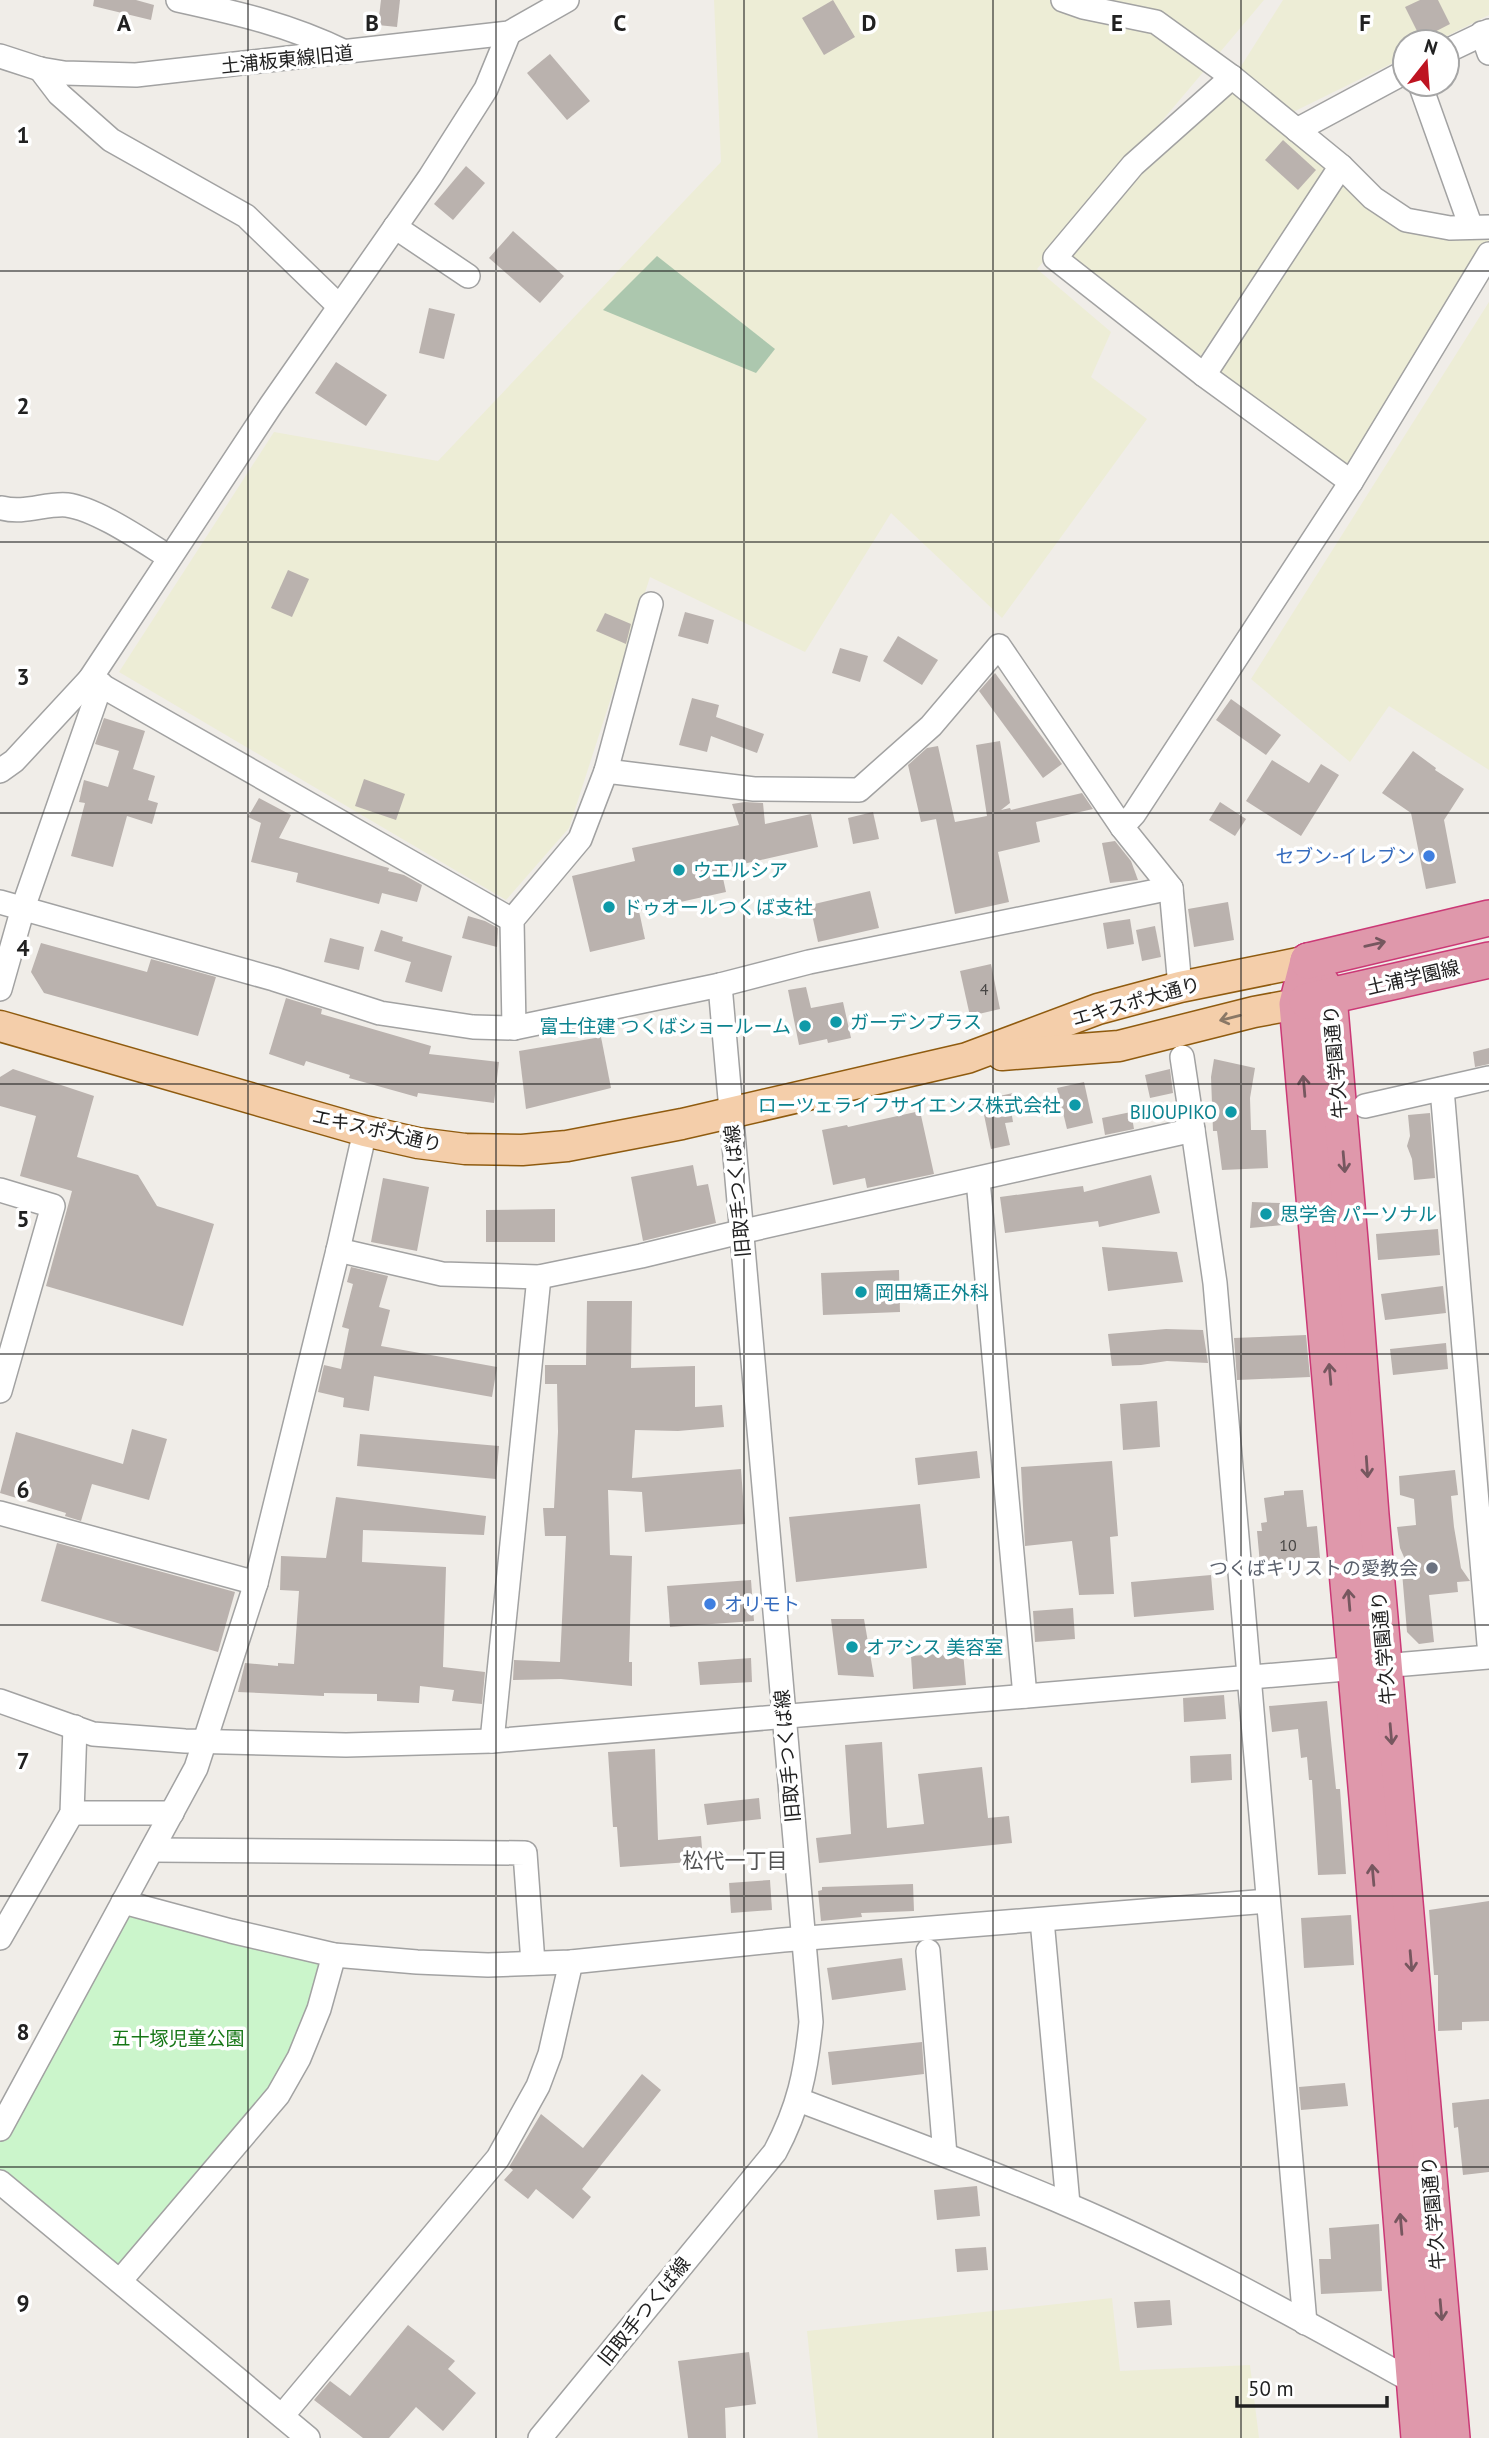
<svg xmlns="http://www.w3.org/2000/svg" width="1489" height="2438" font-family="'PT Sans','Noto Sans JP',sans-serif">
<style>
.farmland{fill:#ededd6}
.cemetery{fill:#acc7ae}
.park{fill:#cbf5cb}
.building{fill:#bab2ae}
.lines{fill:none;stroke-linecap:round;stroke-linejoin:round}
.minor-casing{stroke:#a2a2a2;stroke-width:26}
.major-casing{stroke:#8f5b0f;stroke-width:33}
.highway-casing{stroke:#cb3976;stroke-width:38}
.minor{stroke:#fff;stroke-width:23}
.major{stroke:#f4ceaa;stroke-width:30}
.highway{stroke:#df98ab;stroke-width:35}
.oneway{stroke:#76575f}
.oneway2{stroke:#8a7866}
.grid{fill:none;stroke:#212121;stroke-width:2;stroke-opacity:0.55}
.shop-dot{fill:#3f7fe0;stroke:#fff;stroke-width:2.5}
.culture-dot{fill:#0f9aa8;stroke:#fff;stroke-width:2.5}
.worship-dot{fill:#6b7280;stroke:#fff;stroke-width:2.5}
.labels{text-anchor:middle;stroke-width:7;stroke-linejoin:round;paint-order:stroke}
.number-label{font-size:16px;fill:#474544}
.street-label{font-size:19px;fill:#212121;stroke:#fff}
.shop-label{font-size:19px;fill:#366cbe;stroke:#fff;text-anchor:end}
.culture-label{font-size:19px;fill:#0d838f;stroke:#fff;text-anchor:start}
.worship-label{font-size:19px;fill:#5b616d;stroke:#fff;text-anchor:end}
.park-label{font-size:19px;fill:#177717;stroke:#fff}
.neighbourhood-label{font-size:21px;fill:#545454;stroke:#fff}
.grid-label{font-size:23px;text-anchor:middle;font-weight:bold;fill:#212121;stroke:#fff;stroke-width:7;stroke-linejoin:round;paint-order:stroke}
</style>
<rect width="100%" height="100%" fill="#f0ede8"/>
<g class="farmland">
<path d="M714 0H1264L1037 269 1111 332 1091 377 1147 419 1002 618 891 513 805 652 650 577 569 828 506 900 119 672 274 432 438 461 721 162Z"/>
<path d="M1283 0H1489V15L1435 42H1405V57L1289 114 1238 71Z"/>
<path d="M1229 87 1329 168 1197 361 1060 258 1139 166Z"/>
<path d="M1340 181 1372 207 1489 234V240L1348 472 1213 372Z"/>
<path d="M1489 302V770L1389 706 1350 762 1251 679Z"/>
<path d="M1112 2298 1120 2371 1250 2365 1259 2438H818L807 2331Z"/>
</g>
<path class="cemetery" d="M657 256 775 349 756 373 603 310Z"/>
<path class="park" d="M123 1902 334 1955 299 2058 120 2281 0 2182V2129Z"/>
<g class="building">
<path d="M94 0H136L154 5 151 20 93 6Z"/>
<path d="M381 0H400L397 27 378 25Z"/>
<path d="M833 0 855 37 824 55 802 18Z"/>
<path d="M1420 0H1438L1450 24 1421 39 1405 7Z"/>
<path d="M550 54 590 101 567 120 527 73Z"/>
<path d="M1283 140 1316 170 1298 190 1265 160Z"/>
<path d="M466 166 485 183 453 220 434 204Z"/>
<path d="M513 231 564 276 540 303 489 258Z"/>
<path d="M429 308 455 314 444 359 419 353Z"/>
<path d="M336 362 387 395 366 426 315 393Z"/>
<path d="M288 570 309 579 292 617 271 608Z"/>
<path d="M685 612 714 620 708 644 678 636Z"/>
<path d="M605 613 631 624 626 644 596 631Z"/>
<path d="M898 636 938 660 922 685 883 661Z"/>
<path d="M840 648 868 656 860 682 832 673Z"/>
<path d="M995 673 1062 764 1043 778 979 691Z"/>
<path d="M692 698 719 705 716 717 764 734 757 753 711 736 707 752 679 745Z"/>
<path d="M1231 699 1281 735 1266 755 1216 720Z"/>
<path d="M104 718 145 731 133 769 155 776 148 800 158 803 152 824 127 816 113 867 71 856 85 803 79 802 84 780 108 787 119 751 95 744Z"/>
<path d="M1000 741 1010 803 1001 810 1010 808 1011 810 1082 793 1093 809 1036 822 1040 842 998 852 1009 902 955 914 936 819 921 822 908 765 927 748 938 746 955 822 987 816 976 745Z"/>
<path d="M1413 751 1436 768 1435 770 1464 789 1444 820 1456 883 1426 889 1411 813 1382 793Z"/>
<path d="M1272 760 1309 783 1321 764 1339 775 1301 836 1246 801Z"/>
<path d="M364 779 405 794 396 820 355 806Z"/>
<path d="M259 798 291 815 279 838 389 868 388 871 404 875 422 885 417 902 382 893 379 904 296 882 298 873 251 862 261 823 248 817Z"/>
<path d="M745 802 763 803 765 824 811 814 818 847 721 869 726 892 639 911 645 939 590 952 572 876 635 861 632 848 739 825 732 804Z"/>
<path d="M1220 802 1246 819 1235 836 1209 820Z"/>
<path d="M873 812 879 839 853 844 848 818Z"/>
<path d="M1115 841 1131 861 1138 880 1110 883 1102 843Z"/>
<path d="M870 891 879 928 818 942 810 905Z"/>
<path d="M1228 902 1234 940 1194 947 1188 909Z"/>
<path d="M468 916 485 921 498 928 497 947 462 938Z"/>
<path d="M1130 919 1134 944 1107 949 1103 923Z"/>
<path d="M1155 926 1161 957 1142 961 1136 930Z"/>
<path d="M381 930 403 937 402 941 452 956 442 992 405 982 411 962 374 951Z"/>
<path d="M330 938 364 947 359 970 324 962Z"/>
<path d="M41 943 147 972 151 959 216 977 198 1036 44 993 31 972Z"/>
<path d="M991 964 1000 1009 970 1016 960 971Z"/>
<path d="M806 987 811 1008 843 1002 851 1038 828 1043 827 1039 799 1045 788 990Z"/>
<path d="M286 998 322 1009 321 1014 431 1046 429 1054 499 1062 494 1103 418 1093 417 1097 349 1078 350 1075 306 1061 304 1066 269 1054Z"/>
<path d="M601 1037 611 1088 526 1109 519 1051Z"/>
<path d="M1489 1048V1064L1475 1067 1473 1052Z"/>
<path d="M1214 1059 1255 1068 1250 1098 1251 1130H1266L1268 1168 1222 1170 1217 1131H1213L1211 1077Z"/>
<path d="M13 1069 94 1096 77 1157 138 1175 157 1206 214 1224 183 1326 46 1286 72 1191 20 1176 36 1116 0 1106V1077Z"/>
<path d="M1170 1069 1173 1093 1150 1098 1145 1075Z"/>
<path d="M1084 1082 1093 1123 1067 1129 1057 1088Z"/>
<path d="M1013 1093 1016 1109 1011 1110 1013 1122 1005 1123 1010 1145 991 1149 981 1100Z"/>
<path d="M920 1111 934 1174 867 1188 865 1178 833 1185 822 1130 847 1125 848 1127Z"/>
<path d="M1131 1112 1134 1129 1105 1135 1102 1118Z"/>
<path d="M1430 1113 1435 1178 1414 1180 1412 1159 1407 1146 1410 1136 1408 1115Z"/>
<path d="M693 1165 697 1186 708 1184 716 1223 643 1241 631 1177Z"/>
<path d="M1151 1175 1160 1213 1099 1227 1098 1221 1005 1233 1000 1197 1083 1186 1084 1192Z"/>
<path d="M383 1178 429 1187 417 1251 371 1242Z"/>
<path d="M1252 1202 1280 1203 1283 1225 1250 1228Z"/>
<path d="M555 1209V1242H486V1210Z"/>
<path d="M1438 1229 1440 1255 1378 1260 1376 1234Z"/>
<path d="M1102 1247 1177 1252 1183 1282 1108 1291Z"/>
<path d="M351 1267 388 1276 379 1307 390 1310 381 1346 497 1367 492 1397 374 1376 369 1411 343 1407 344 1398 318 1392 324 1365 341 1369 349 1329 342 1327 353 1284 347 1282Z"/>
<path d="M899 1270 900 1312 823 1315 821 1273Z"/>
<path d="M1443 1286 1446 1313 1385 1320 1381 1294Z"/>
<path d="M587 1301H632L631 1368 695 1366V1407L722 1405 724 1427 678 1431 635 1430 632 1478 741 1469 745 1524 645 1532 642 1492 608 1490 610 1555 632 1556 629 1662H632V1686L561 1679 513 1680 514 1660 560 1662 566 1536H545L543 1508H554L558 1432 557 1384H545V1365H586Z"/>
<path d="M1166 1329 1203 1330 1208 1363 1167 1361 1141 1365 1112 1366 1108 1334Z"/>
<path d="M1306 1335 1310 1377 1237 1380 1234 1338Z"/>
<path d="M1446 1343 1448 1369 1393 1375 1390 1349Z"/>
<path d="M1157 1401 1160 1447 1123 1450 1120 1404Z"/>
<path d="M132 1429 167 1439 149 1500 92 1484 81 1521 65 1516 66 1513 0 1493 16 1432 123 1464Z"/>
<path d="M360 1434 499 1446 496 1479 357 1466Z"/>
<path d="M977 1451 980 1478 918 1485 915 1458Z"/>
<path d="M1112 1461 1118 1536 1110 1537 1114 1594 1079 1595 1072 1541 1025 1546 1021 1467Z"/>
<path d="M1455 1470 1458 1495 1451 1496 1454 1527 1461 1568 1470 1581 1457 1582 1458 1592 1429 1595 1434 1642 1419 1644 1407 1632 1402 1572 1410 1571 1400 1548 1397 1527 1416 1525 1414 1499 1400 1495 1399 1476Z"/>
<path d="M1303 1490 1307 1527 1317 1526 1320 1558 1260 1564 1257 1531H1262L1261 1523 1267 1522 1264 1498 1284 1495V1491Z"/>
<path d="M336 1497 486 1516 484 1535 363 1530 362 1562 446 1567 443 1667 485 1672 482 1704 452 1701 454 1690 420 1686 419 1703 377 1701V1694L324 1693V1696L238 1692 245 1663 278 1666V1663L294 1664 299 1591 280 1590 281 1556 326 1558Z"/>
<path d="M920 1504 927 1568 796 1582 789 1517Z"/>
<path d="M57 1543 235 1592 218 1652 41 1601Z"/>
<path d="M1211 1575 1214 1610 1134 1617 1131 1582Z"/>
<path d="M751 1580 754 1621 670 1627 667 1586Z"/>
<path d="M1073 1608 1075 1639 1035 1642 1033 1611Z"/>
<path d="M831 1619H864L874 1677 838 1675Z"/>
<path d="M963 1652 966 1685 913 1689 911 1656Z"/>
<path d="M751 1658 752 1682 700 1685 698 1662Z"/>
<path d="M1224 1695 1226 1719 1184 1722 1183 1698Z"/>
<path d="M1327 1701 1336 1789H1340L1346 1874 1318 1875 1312 1780H1309L1307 1757 1301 1758 1298 1729 1272 1732 1269 1706Z"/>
<path d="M882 1742 887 1828 924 1824 918 1774 982 1767 988 1818 1009 1816 1012 1843 819 1863 816 1838 851 1834 845 1745Z"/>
<path d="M655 1749 658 1840 701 1836 703 1861 620 1867 617 1827H613L608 1752Z"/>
<path d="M1231 1754 1232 1780 1191 1783 1190 1756Z"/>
<path d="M759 1798 761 1819 707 1825 704 1804Z"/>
<path d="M770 1880 772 1910 731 1913 729 1883Z"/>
<path d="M913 1884 914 1911 861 1913 862 1917 821 1921 818 1891 822 1890V1887Z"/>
<path d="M1489 1901V2021L1462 2022V2030L1438 2031V1975H1434L1429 1910Z"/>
<path d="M1351 1915 1354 1965 1304 1968 1301 1918Z"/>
<path d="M902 1958 906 1990 832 2000 827 1968Z"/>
<path d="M922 2042 924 2074 832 2085 828 2052Z"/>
<path d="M642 2074 661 2090 582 2189 591 2197 573 2219 536 2189 528 2199 504 2180 513 2170 509 2167 541 2114 583 2148Z"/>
<path d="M1345 2083 1348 2106 1301 2110 1299 2087Z"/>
<path d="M1489 2099V2172L1463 2175 1458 2127 1454 2128 1452 2103Z"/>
<path d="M977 2186 980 2216 937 2220 934 2190Z"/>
<path d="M1379 2224 1382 2291 1321 2294 1319 2259H1331L1329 2228Z"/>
<path d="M986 2247 988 2270 957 2272 955 2249Z"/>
<path d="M1170 2300 1172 2325 1137 2328 1134 2302Z"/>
<path d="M408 2325 455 2361 448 2369 476 2393 443 2431 416 2407 389 2438H363L314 2400 330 2381 350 2396Z"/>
<path d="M749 2352 756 2404 725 2408 726 2438H688L678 2361Z"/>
</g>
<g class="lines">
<g class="minor-casing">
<g id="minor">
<path d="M178 0C237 13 290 25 345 52"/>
<path d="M1063 0 1083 7 1156 22 1232 77 1341 166 1373 198 1406 220 1450 228 1489 227"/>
<path d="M1482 33 1489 53"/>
<path d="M1447 51 1489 31"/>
<path d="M0 56 40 69 64 73 136 75 509 33 567 0"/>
<path d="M40 69 59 94 111 140 246 216 339 306"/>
<path d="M1232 77 1133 165 1055 258 1204 375 1351 482"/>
<path d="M1420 84 1471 227"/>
<path d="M1297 130 1405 72"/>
<path d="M395 227 468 276"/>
<path d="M1204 375 1341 166"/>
<path d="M2 508C24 514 46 503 67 505 97 509 143 541 169 557"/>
<path d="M90 679 512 920"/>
<path d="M0 771 14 761 90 679 271 405 430 177 486 89 509 33"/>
<path d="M606 771 651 604"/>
<path d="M1122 827 1134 814 1351 482 1489 254"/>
<path d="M0 902 274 979 380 1013 473 1027 514 1028 720 985 809 962 1171 888"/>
<path d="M0 989 23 908 101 684"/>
<path d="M514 1028 512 920 580 839 606 771 754 789 859 790 931 726 999 646 1122 827 1171 888 1180 987"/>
<path d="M1182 1057 1193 1130"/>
<path d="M1442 1089 1489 1644"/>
<path d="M1365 1106 1489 1078"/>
<path d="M978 1180 1025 1696"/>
<path d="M0 1190 53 1206 0 1391"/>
<path d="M338 1250 442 1274 539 1277 641 1256 740 1232 1193 1130 1215 1283 1305 2323"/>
<path d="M0 1513 256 1583"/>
<path d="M0 1701 93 1734 185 1741 346 1745 492 1741 1489 1657"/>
<path d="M492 1741 539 1277"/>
<path d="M72 1813H172"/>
<path d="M152 1850 525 1853 533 1963"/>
<path d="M123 1902 231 1931 334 1955 417 1962 488 1965 571 1962 783 1940 1268 1901"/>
<path d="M1042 1920 1068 2204"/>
<path d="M0 1938 72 1813 75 1727"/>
<path d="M928 1951 945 2155"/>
<path d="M799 2100C888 2134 978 2166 1066 2204 1186 2255 1300 2319 1414 2382"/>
<path d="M0 2129 196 1768 256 1583 338 1250 365 1131"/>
<path d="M0 2182 308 2438"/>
<path d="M120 2281 278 2095 299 2058 319 2009 334 1955"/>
<path d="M282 2416 498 2158 538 2086 550 2054 571 1962"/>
<path d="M540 2438 775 2152C799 2107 806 2072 811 2022L720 985"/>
</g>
</g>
<g class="major-casing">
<g id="major">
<path d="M0 1026 365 1131 418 1143 465 1149 522 1150 567 1146 682 1124 967 1058 1098 1009 1180 987 1308 961"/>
<path d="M1002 1055 1119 1046 1254 1012 1297 1004"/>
</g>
</g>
<g class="highway-casing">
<g id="highway">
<path d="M1308 961 1329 996 1351 1252 1371 1515 1452 2438"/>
<path d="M1308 961 1297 1004 1367 1798 1419 2438"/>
<path d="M1308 961 1489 918"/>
<path d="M1307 1001 1489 960"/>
</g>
</g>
<use href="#minor" class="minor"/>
<use href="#major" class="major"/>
<use href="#highway" class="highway"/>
</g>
<defs><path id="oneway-shaft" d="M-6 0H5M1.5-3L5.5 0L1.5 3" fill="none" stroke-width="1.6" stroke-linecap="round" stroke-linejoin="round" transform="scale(1.75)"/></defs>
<g class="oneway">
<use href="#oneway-shaft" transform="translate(1375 944) rotate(-13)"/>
<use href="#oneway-shaft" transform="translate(1304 1086) rotate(-95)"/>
<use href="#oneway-shaft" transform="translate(1344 1162) rotate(85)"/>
<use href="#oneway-shaft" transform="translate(1330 1374) rotate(-95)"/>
<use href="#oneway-shaft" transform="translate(1367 1467) rotate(86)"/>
<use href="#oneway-shaft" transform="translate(1349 1600) rotate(-95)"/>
<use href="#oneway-shaft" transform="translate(1391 1734) rotate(85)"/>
<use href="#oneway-shaft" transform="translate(1373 1875) rotate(-95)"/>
<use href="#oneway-shaft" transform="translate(1411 1961) rotate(85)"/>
<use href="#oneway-shaft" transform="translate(1401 2224) rotate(-95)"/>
<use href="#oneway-shaft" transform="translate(1441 2310) rotate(85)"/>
</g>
<use class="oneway2" href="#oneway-shaft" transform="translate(1230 1018) rotate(166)"/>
<path class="grid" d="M248 0V2438M496 0V2438M744 0V2438M993 0V2438M1241 0V2438M0 271H1489M0 542H1489M0 813H1489M0 1084H1489M0 1354H1489M0 1625H1489M0 1896H1489M0 2167H1489"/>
<g class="shop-dot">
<circle cx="1429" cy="856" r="7"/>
<circle cx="710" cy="1604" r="7"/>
</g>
<g class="culture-dot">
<circle cx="679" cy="870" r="7"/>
<circle cx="609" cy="907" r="7"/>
<circle cx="836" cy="1022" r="7"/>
<circle cx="805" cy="1026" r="7"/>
<circle cx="1075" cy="1105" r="7"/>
<circle cx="1231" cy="1112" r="7"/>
<circle cx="1266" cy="1214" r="7"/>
<circle cx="861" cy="1292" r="7"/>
<circle cx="852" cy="1647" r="7"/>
</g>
<circle class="worship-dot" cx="1432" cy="1568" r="7"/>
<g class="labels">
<g class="number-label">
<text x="984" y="995">4</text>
<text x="1288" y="1551">10</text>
</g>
<g class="street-label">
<text transform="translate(287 59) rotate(-6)" y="7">土浦板東線旧道</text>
<text transform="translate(1413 977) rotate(-13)" y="7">土浦学園線</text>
<text transform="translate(1136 1001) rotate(-16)" y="7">エキスポ大通り</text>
<text transform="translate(1335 1062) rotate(-95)" y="7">牛久学園通り</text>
<text transform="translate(377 1130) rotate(13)" y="7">エキスポ大通り</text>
<text transform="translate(737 1191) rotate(-95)" y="7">旧取手つくば線</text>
<text transform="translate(1383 1648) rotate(-95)" y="7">牛久学園通り</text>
<text transform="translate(787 1756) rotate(-95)" y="7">旧取手つくば線</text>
<text transform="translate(1433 2213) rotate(-95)" y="7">牛久学園通り</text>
<text transform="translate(644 2311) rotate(-51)" y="7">旧取手つくば線</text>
</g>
<g class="shop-label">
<text x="1415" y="863">セブン-イレブン</text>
<text x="724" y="1611" text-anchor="start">オリモト</text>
</g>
<g class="culture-label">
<text x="693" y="877">ウエルシア</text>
<text x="623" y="914">ドゥオールつくば支社</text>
<text x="850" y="1029">ガーデンプラス</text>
<text x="791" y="1033" text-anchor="end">富士住建 つくばショールーム</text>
<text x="1061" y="1112" text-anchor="end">ローツェライフサイエンス株式会社</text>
<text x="1217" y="1119" text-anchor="end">BIJOUPIKO</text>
<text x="1280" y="1221">思学舎 パーソナル</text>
<text x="875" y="1299">岡田矯正外科</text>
<text x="866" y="1654">オアシス 美容室</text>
</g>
<g class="worship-label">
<text x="1418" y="1575">つくばキリストの愛教会</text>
</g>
<g class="park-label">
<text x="178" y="2045">五十塚児童公園</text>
</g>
<g class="neighbourhood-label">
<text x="735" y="1868">松代一丁目</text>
</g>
</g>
<g class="grid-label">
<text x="124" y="31">A</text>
<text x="372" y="31">B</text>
<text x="620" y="31">C</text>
<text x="869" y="31">D</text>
<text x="1117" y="31">E</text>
<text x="1365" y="31">F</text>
<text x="23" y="143">1</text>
<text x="23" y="414">2</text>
<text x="23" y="685">3</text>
<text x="23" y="956">4</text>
<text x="23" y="1227">5</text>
<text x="23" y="1498">6</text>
<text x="23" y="1769">7</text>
<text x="23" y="2040">8</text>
<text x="23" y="2311">9</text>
</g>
<g transform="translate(1426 63) rotate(17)"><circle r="33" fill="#ffffff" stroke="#a6a6a6" stroke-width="2"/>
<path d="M0-5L12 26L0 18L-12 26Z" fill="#be1421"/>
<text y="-10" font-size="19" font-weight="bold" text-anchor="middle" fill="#212121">N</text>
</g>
<path d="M1237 2396v10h150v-10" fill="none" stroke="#212121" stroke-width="3.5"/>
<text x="1248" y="2396" font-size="21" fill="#212121" stroke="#ffffff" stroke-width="5" paint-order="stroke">50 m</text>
</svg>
